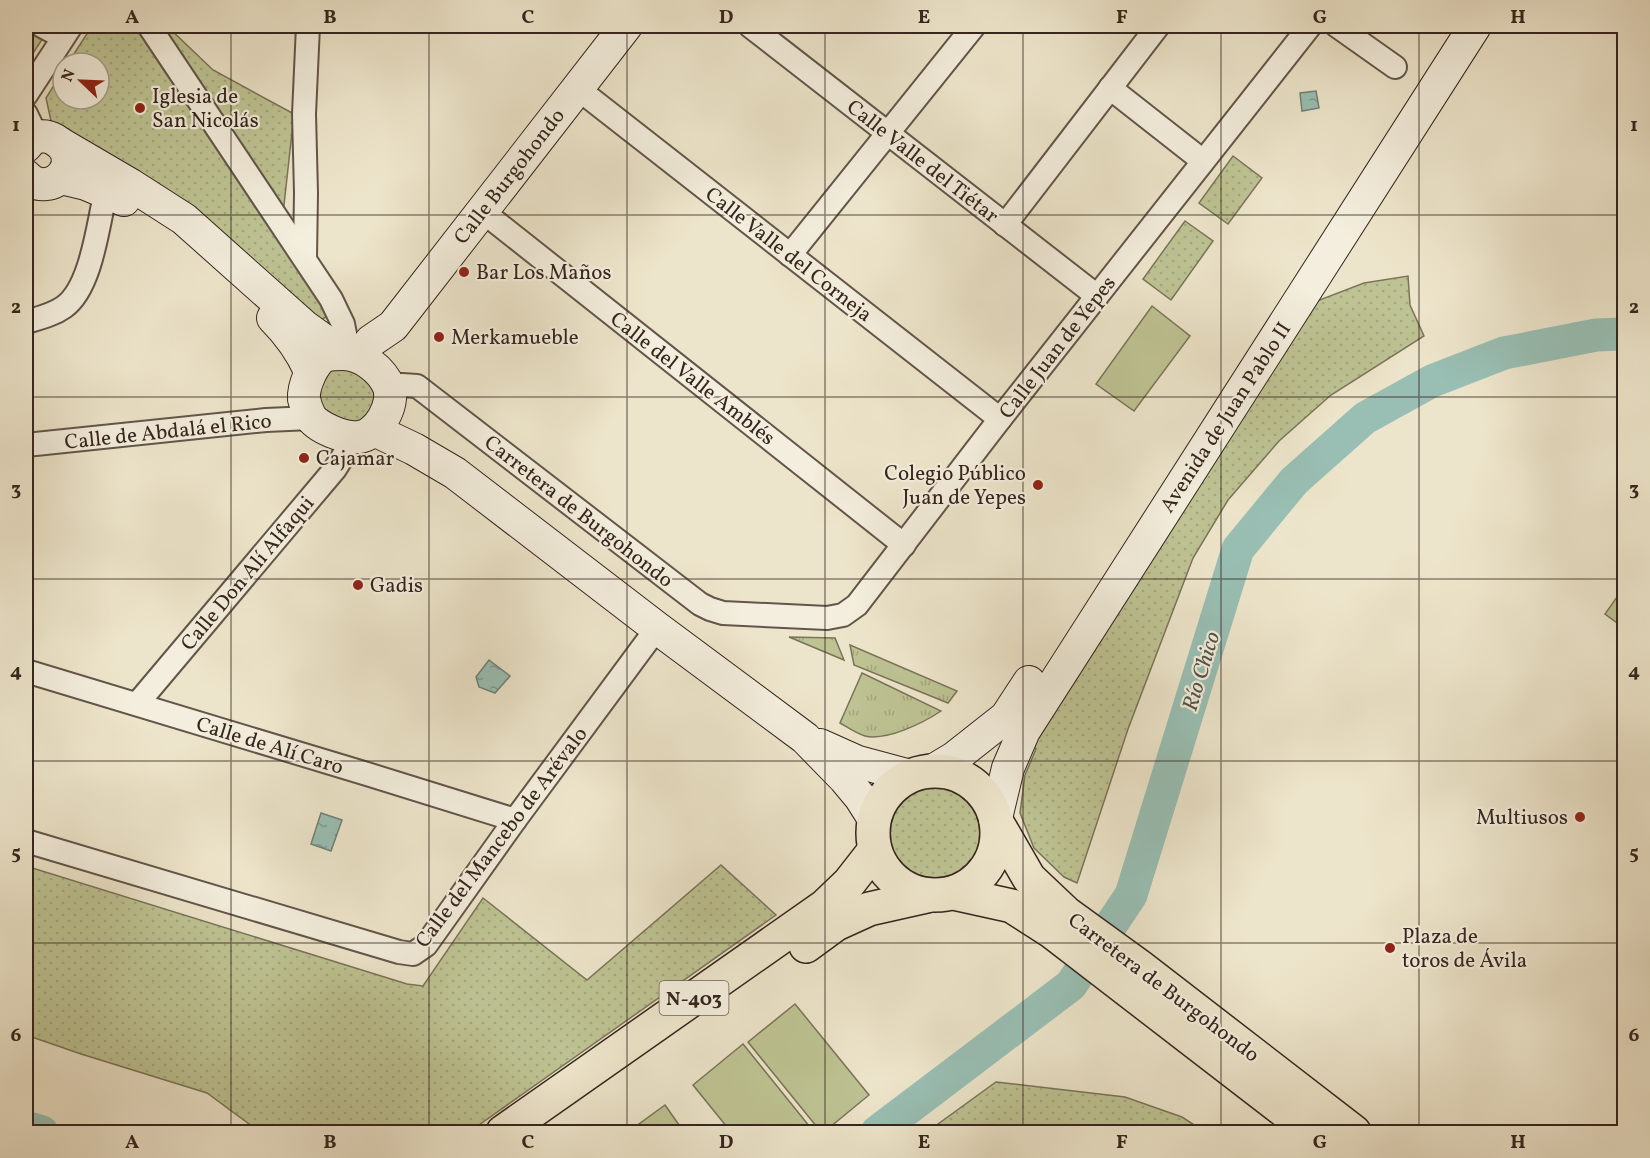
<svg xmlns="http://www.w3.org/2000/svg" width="1650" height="1158" font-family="Vollkorn,serif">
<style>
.grass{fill:url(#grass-tufts);stroke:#7a7458;stroke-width:1.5}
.park{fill:url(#park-dots);stroke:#7a7458;stroke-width:1.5}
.pitch{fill:#bec393;stroke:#7a7458;stroke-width:1.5}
.water{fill:url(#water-ripples);stroke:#718178;stroke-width:1.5}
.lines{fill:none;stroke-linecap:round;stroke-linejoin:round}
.river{stroke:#99bfb4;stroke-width:33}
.street-casing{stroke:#635549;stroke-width:26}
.secondary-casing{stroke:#35251e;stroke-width:34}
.highway-casing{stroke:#35251e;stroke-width:36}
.street{stroke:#f3eedd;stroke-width:22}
.secondary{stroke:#f3eedd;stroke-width:32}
.highway{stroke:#ede5cb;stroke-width:33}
.grid{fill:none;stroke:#35251e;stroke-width:1.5;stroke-opacity:0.55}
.poi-dot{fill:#8f2418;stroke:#f3eedd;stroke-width:2}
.labels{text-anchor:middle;stroke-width:4.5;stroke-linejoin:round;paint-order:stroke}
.shield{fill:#f3eedd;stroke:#6e6157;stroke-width:1.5}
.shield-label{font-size:20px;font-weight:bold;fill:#35251e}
.poi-label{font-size:21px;fill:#35251e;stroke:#f3eedd;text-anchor:start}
.street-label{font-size:21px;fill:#35251e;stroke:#f3eedd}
.water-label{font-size:22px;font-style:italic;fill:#53534b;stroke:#f3eedd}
.neatline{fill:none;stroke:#35251e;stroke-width:2}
.grid-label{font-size:20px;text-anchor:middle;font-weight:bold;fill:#35251e}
</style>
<defs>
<pattern id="grass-tufts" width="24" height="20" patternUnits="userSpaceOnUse" patternTransform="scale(1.5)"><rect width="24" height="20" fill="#bec393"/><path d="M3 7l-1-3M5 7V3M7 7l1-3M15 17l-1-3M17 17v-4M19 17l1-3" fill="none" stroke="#a4a77e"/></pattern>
<pattern id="park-dots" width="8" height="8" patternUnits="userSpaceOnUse" patternTransform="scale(1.5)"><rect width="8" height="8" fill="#bec393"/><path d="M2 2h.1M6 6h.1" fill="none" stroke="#a4a77e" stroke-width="1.8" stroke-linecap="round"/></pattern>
<pattern id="water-ripples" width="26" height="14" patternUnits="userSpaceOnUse" patternTransform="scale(1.5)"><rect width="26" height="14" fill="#99bfb4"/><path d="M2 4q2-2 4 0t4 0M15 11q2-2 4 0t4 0" fill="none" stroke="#7e9b92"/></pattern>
</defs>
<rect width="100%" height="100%" fill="#ede5cb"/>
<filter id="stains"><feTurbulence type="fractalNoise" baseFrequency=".00333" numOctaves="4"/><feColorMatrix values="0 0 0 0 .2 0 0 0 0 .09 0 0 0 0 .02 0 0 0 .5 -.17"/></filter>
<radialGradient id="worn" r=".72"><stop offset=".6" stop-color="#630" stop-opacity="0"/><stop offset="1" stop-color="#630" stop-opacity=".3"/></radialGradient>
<g class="grass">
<path d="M1624 587V628L1605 614Z"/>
<path d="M789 637 835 638 844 660Z"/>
<path d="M850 645 957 691 948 703 854 665Z"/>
<path d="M862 673 941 711C923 723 887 741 865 736 857 734 847 727 840 723Z"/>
</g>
<g class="park">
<path d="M92 26H137L332 313 315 324 194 218 51 121 46 98 63 71V99H99V63H68Z"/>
<path d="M158 26H167L213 70 294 114 283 214Z"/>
<path d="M26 28 43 38 26 64Z"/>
<path d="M1233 156 1262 178 1228 224 1199 203Z"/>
<path d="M1185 221 1213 241 1171 300 1143 279Z"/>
<path d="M1408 276 1410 305 1424 336 1331 395 1279 441 1228 500 1193 558 1128 729 1077 883 1064 877 1034 848 1020 813 1025 775 1036 749 1027 745 1309 304 1364 283Z"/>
<path d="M347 364 377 387 368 419 343 425 317 405 323 370Z"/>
<path d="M927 783C933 784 940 784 945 786 972 796 996 826 980 855 947 915 867 866 889 814 893 804 900 795 909 789 914 786 921 785 927 783Z"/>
<path d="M721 865 776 915 469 1132H260L207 1093 81 1054 26 1035V866L407 984 423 986 483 898 587 980Z"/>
<path d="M996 1082 1125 1097 1182 1117 1205 1132H927Z"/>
</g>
<g class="pitch">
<path d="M1152 306 1190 336 1134 411 1096 384Z"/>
<path d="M795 1004 869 1095 824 1132H821L748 1042Z"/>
<path d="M743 1044 814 1132H731L693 1085Z"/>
<path d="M665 1105 684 1132H628Z"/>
</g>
<g class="water">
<path d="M1316 91 1319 108 1302 111 1300 93Z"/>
<path d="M489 660 510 676 495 693 479 687 476 677Z"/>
<path d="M321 813 342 820 331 851 311 844Z"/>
</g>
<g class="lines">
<g class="river">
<path d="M26 1127 42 1132"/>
<path d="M877 1132 1071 985 1131 895 1238 549 1294 481 1365 418 1432 381 1504 353 1596 335 1624 334"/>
</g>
<g class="street-casing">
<g id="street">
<path d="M42 26 63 37"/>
<path d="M149 26 331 299 343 324 349 354"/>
<path d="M750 26 1097 296"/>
<path d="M1337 26 1395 67"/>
<path d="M577 88 1000 419"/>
<path d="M1110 88 1203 161"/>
<path d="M26 95 71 26"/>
<path d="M26 114 37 137"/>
<path d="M482 211 904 545"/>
<path d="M1005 225 1158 26"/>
<path d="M790 255 974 26"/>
<path d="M305 259 306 193 304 114 308 26"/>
<path d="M26 322C39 318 53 315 64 307 92 287 98 223 106 191"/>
<path d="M389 388 402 385 417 386 700 604 710 609 723 613 827 618 843 615 857 605 1000 419 1310 26"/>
<path d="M26 445 266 420 311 418"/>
<path d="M26 671 367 774 515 820"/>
<path d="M137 704 335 469 345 453 349 437"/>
<path d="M26 841 399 952 413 954 426 945 515 820 657 628"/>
</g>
</g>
<g class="secondary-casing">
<g id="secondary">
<path d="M61 144 131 185 184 219 304 326 343 354"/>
<path d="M26 146C28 143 33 139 37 137 49 134 63 142 67 154 71 168 60 183 46 184 37 185 31 182 26 176"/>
<path d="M61 178 86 184 124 200"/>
<path d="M273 318C289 334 301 351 310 371"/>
<path d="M343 354C362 354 382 370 389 387 395 405 378 435 359 437 346 439 317 428 310 416 308 412 305 404 304 399 303 387 313 361 325 356 330 354 338 354 343 354Z"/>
<path d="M359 356 371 341 393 326 626 26"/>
<path d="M374 430 414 449 455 473 657 628 805 738 845 779 860 797 874 819"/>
<path d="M820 745 858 762 910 776"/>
<path d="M934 770 954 758 1006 717 1029 682"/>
<path d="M996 818 1008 768 1024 731 1475 26"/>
</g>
</g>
<g class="highway-casing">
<g id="highway">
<circle cx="935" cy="833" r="62"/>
<path d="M996 821 1029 878 1066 913 1139 966 1354 1132"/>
<path d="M953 893 1012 906 1051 931 1312 1132"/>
<path d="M806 946 836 924 869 909 927 896"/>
<path d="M503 1132 825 906 849 883 874 851"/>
</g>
</g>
<use href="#street" class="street"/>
<use href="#secondary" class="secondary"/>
<use href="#highway" class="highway"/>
</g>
<path class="grid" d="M231 26V1132M429 26V1132M627 26V1132M825 26V1132M1023 26V1132M1221 26V1132M1419 26V1132M26 215H1624M26 397H1624M26 579H1624M26 761H1624M26 943H1624"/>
<g class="poi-dot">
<circle cx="140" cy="108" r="6"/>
<circle cx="464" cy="272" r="6"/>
<circle cx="439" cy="337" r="6"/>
<circle cx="304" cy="458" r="6"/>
<circle cx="1038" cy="485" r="6"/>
<circle cx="358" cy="585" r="6"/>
<circle cx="1580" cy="817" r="6"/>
<circle cx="1390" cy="948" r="6"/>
</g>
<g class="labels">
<rect class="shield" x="659.5" y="981" width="69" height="34" rx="4.5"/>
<g class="shield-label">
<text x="694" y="1005">N-403</text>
</g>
<g class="poi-label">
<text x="152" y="103">Iglesia de<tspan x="152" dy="24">San Nicolás</tspan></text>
<text x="476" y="279">Bar Los Maños</text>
<text x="451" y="344">Merkamueble</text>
<text x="316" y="465">Cajamar</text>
<text x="1026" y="480" text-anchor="end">Colegio Público<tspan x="1026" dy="24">Juan de Yepes</tspan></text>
<text x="370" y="592">Gadis</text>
<text x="1568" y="824" text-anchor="end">Multiusos</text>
<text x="1402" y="943">Plaza de<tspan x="1402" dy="24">toros de Ávila</tspan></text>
</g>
<g class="street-label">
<text transform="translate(923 161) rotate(38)" y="7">Calle Valle del Tiétar</text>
<text transform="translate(509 176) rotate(-52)" y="7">Calle Burgohondo</text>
<text transform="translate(789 254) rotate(38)" y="7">Calle Valle del Corneja</text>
<text transform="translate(1057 347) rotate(-52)" y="7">Calle Juan de Yepes</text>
<text transform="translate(693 378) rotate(38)" y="7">Calle del Valle Amblés</text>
<text transform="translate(1225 417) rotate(-57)" y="7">Avenida de Juan Pablo II</text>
<text transform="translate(168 431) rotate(-6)" y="7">Calle de Abdalá el Rico</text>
<text transform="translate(579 511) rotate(38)" y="7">Carretera de Burgohondo</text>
<text transform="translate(247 573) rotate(-50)" y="7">Calle Don Alí Alfaqui</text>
<text transform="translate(270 745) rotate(17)" y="7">Calle de Alí Caro</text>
<text transform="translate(501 837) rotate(-53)" y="7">Calle del Mancebo de Arévalo</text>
<text transform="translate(1164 987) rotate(37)" y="7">Carretera de Burgohondo</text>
</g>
<g class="water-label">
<text transform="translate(1200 671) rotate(-73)" y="8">Río Chico</text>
</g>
</g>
<rect width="1650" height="1158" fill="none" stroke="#ede5cb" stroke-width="66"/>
<g transform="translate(81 81) rotate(293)"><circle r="28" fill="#f3eedd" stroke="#a79e91" stroke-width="1.5"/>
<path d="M0-4.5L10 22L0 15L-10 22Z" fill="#8f2418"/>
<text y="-9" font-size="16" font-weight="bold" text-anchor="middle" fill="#35251e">N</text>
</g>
<rect x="33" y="33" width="1584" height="1092" class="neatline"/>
<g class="grid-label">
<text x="132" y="23">A</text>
<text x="330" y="23">B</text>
<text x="528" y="23">C</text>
<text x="726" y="23">D</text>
<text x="924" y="23">E</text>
<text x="1122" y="23">F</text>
<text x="1320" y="23">G</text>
<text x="1518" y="23">H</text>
<text x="16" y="131">1</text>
<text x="1634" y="131">1</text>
<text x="16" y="313">2</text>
<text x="1634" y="313">2</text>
<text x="16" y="495">3</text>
<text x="1634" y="495">3</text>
<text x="16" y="677">4</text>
<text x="1634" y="677">4</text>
<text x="16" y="859">5</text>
<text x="1634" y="859">5</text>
<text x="16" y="1041">6</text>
<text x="1634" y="1041">6</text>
<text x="132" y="1148">A</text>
<text x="330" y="1148">B</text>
<text x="528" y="1148">C</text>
<text x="726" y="1148">D</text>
<text x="924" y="1148">E</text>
<text x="1122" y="1148">F</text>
<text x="1320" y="1148">G</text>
<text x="1518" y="1148">H</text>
</g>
<rect width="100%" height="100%" filter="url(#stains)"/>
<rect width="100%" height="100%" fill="url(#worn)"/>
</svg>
